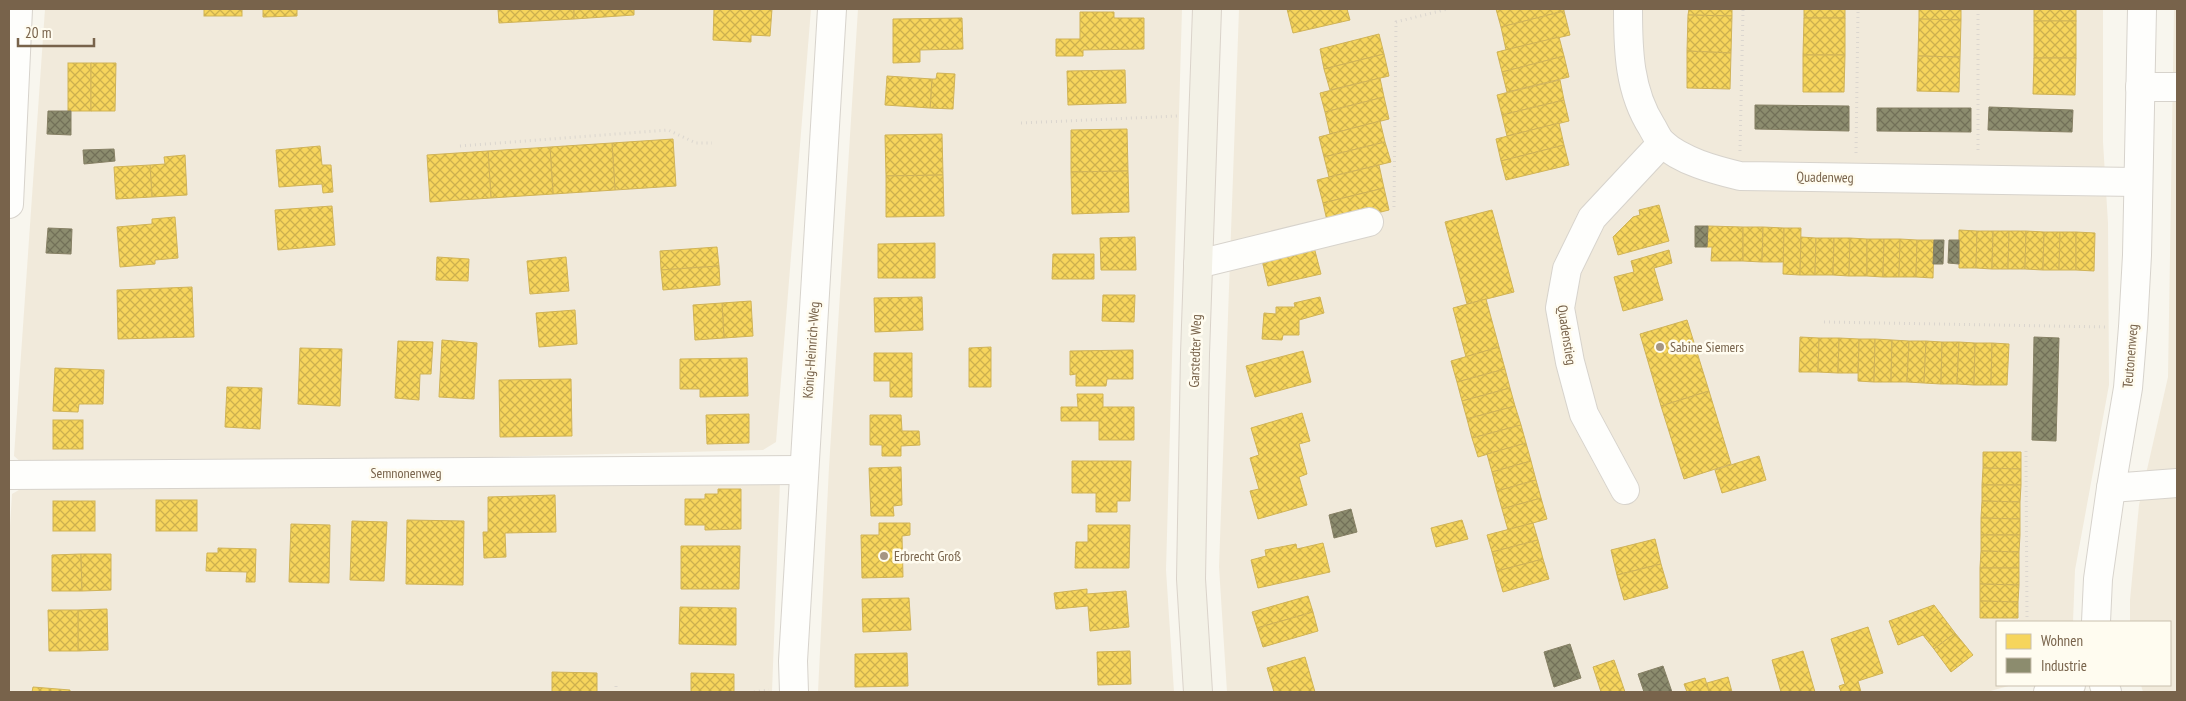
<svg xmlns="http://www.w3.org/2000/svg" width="2186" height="701" font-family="'PT Sans Narrow',sans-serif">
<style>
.residential{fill:#f1eadb}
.homes{fill:url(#homes-cross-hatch);stroke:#d0b357}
.industry{fill:url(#industry-cross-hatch);stroke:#868064}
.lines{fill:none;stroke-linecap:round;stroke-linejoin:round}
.minor-casing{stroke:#d7d3cc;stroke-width:30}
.major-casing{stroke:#dad3ca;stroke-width:30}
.path{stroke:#dbd6cf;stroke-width:3;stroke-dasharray:1 4;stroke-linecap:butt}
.minor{stroke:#fefefc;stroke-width:28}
.major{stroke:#f3f1e6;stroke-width:28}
.poi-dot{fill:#a59684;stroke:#fffcf0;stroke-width:2}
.labels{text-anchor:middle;stroke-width:5;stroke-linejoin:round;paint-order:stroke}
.street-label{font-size:14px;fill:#78634b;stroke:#fffcf0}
.poi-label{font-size:14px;fill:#78634b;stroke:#fffcf0;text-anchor:start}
</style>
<defs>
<pattern id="homes-cross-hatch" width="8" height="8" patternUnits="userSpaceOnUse" patternTransform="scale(1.25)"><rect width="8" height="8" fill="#f6d55c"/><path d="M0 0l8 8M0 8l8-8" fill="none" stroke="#ccb04e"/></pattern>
<pattern id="industry-cross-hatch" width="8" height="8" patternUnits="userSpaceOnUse" patternTransform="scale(1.25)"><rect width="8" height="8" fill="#8c8c6e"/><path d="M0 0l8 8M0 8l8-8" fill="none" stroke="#727058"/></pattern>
</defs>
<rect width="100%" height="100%" fill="#f8f6ee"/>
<g class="residential">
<path d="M45 9H811L776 442 763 450 29 469 14 456Z"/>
<path d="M858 9H1182L1166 570 1174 692H818L829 467Z"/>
<path d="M1239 9H2103V142L2108 223 2109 385 2075 570 2073 622H1997V685H2012L1987 692H1227L1219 567Z"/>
<path d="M2174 9H2177V692H2143L2141 685H2170V622H2130V600L2139 505 2168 377Z"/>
<path d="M780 481 772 692H9V542L12 494 24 487Z"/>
</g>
<g class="homes">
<rect x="204" y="9" width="38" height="7"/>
<path d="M263 9H297V16L263 17Z"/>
<path d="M498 9H574V19L499 23Z"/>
<path d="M574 9H634V15L574 19Z"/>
<path d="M714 9H772L770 36 751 35V42L713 40Z"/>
<path d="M1287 9H1347L1350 20 1293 33Z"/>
<path d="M1496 9H1564V11L1501 27Z"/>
<path d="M1689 9H1732V16L1688 15Z"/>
<rect x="1804" y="9" width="41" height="9"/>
<path d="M1919 9H1961V20L1919 19Z"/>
<rect x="2034" y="9" width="42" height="12"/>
<path d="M1564 11 1570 35 1506 50 1501 27Z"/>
<path d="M1080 12H1114V18H1144V49L1083 50V56H1056V39H1080Z"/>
<path d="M1688 15 1732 16 1731 53 1687 51Z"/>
<path d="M962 18 963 49 920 50V62L893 63V19Z"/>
<path d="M1804 18H1845V55H1803Z"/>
<path d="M1919 19 1961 20 1960 57 1918 56Z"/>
<rect x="2034" y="21" width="42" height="37"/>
<path d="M1379 34 1384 54 1324 69 1320 49Z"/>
<path d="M1559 37 1564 56 1502 72 1497 52Z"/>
<path d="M1687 51 1731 53 1730 89 1687 88Z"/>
<path d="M1384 54 1389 76 1330 90 1324 69Z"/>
<path d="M1803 55H1845L1844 92H1803Z"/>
<path d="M1564 56 1569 77 1507 92 1502 72Z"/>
<path d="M1918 56 1960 57 1959 92 1917 91Z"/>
<path d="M2034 58H2076L2075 95 2033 94Z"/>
<rect x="68" y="63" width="23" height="48"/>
<path d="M91 63H116L115 111H91Z"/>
<path d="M1125 70 1126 103 1068 105 1067 71Z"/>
<path d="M937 73 955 74 953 109 930 108 932 79H936Z"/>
<path d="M887 76 932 79 930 108 885 105Z"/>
<path d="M1380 78 1384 97 1325 112 1320 93Z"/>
<path d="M1560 80 1564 100 1502 115 1497 95Z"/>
<path d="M1384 97 1389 119 1330 134 1325 112Z"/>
<path d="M1564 100 1569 121 1507 136 1502 115Z"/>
<path d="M1380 121 1385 142 1324 157 1319 137Z"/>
<path d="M1559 123 1564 145 1501 161 1496 139Z"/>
<path d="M1127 129 1128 171 1071 172V130Z"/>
<path d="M942 134 943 175 886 176 885 135Z"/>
<path d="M673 139 676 186 615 190 612 143Z"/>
<path d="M1385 142 1391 162 1329 177 1324 157Z"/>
<path d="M612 143 615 190 553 194 550 147Z"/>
<path d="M1564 145 1569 165 1506 180 1501 161Z"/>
<path d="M320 146 322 165H331L333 192 323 193 322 184 279 187 276 150Z"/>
<path d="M550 147 553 194 491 198 488 151Z"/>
<path d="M488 151 491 198 430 202 427 155Z"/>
<path d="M185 155 187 195 152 197 150 165 165 164 164 157Z"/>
<path d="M150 165 152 197 116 199 114 167Z"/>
<path d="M1379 165 1384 188 1323 203 1317 180Z"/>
<path d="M1128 171 1129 212 1072 214 1071 172Z"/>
<path d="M943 175 944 216 886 217V176Z"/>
<path d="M1384 188 1389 210 1328 225 1323 203Z"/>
<path d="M1659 205 1669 241 1618 255 1613 237 1633 217 1640 215 1639 210Z"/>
<path d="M332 206 335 245 278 250 275 210Z"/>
<path d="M1492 210 1514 292 1467 304 1445 222Z"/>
<path d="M175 217 178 258 155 260V264L120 267 117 227 152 224V219Z"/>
<path d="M1708 226 1743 227V261H1711L1712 247H1707Z"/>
<path d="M1743 227H1763L1762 262 1743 261Z"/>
<path d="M1763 227 1784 228V262H1762Z"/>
<path d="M1784 228H1801L1800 275 1783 274Z"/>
<path d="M1959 230 1977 231 1976 268H1959Z"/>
<path d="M1977 231H1993L1992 269 1976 268Z"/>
<path d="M1993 231H2009L2008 269H1992Z"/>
<path d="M2009 231H2026L2025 269H2008Z"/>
<path d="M2026 231 2044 232 2043 270 2025 269Z"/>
<path d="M2044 232H2060L2059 270H2043Z"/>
<path d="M2060 232H2076V270H2059Z"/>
<path d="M2076 232 2095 233 2094 271 2076 270Z"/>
<path d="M1135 237 1136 270H1101L1100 238Z"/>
<path d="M1801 237 1816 238 1815 275H1800Z"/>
<path d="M1816 238H1834L1833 275H1815Z"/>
<path d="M1834 238H1850L1849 276 1833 275Z"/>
<path d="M1850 238 1867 239V276H1849Z"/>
<path d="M1867 239H1884L1883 277 1867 276Z"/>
<path d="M1884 239H1900L1899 277H1883Z"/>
<path d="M1900 239 1917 240 1916 277H1899Z"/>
<path d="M1917 240H1934L1933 278 1916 277Z"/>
<path d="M935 243V278H878V244Z"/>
<path d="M717 247 719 266 661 270 660 251Z"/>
<path d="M1314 247 1321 274 1268 286 1262 260Z"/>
<path d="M1669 250 1672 263 1654 268 1663 300 1623 311 1614 277 1634 272 1631 261Z"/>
<path d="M1053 254H1094V279H1052Z"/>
<path d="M437 257 469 259 468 281 436 280Z"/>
<path d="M566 257 569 291 530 294 527 261Z"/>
<path d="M719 266 720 285 663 290 661 270Z"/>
<path d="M192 287 194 337 118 339 117 290Z"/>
<path d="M1103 295H1135L1134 322 1102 321Z"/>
<path d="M922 297 923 330 875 332 874 298Z"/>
<path d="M1320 297 1324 313 1299 320V335H1283L1282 340 1262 339 1264 313 1276 314V307H1295L1294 303Z"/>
<path d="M1486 299 1499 347 1466 357 1453 308Z"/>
<path d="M751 301 753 336 724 338 722 303Z"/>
<path d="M722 303 724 338 695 340 693 305Z"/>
<path d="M575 310 577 344 539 347 536 313Z"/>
<path d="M1687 320 1709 391 1661 406 1640 334Z"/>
<path d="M1800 337 1819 338 1818 372H1799Z"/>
<path d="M1819 338H1839L1838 373 1818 372Z"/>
<path d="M1839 338 1859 339 1858 373H1838Z"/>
<path d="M1859 339H1875L1874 382 1858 381Z"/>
<path d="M1875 339 1892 340 1891 382H1874Z"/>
<path d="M442 340 477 343 474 399 439 397Z"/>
<path d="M1892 340 1909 341 1907 382H1891Z"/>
<path d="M398 341 433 342 431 374H420L419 400 395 398Z"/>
<path d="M1909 341H1926L1924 383 1907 382Z"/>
<path d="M1926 341 1942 342 1941 384 1924 383Z"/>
<path d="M1942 342H1959L1957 384H1941Z"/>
<path d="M1959 342 1975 343 1974 385 1957 384Z"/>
<path d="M1975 343H1992L1991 385H1974Z"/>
<path d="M1992 343 2009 344 2007 385H1991Z"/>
<path d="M991 347V387H969V348Z"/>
<path d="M1499 347 1505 369 1457 382 1451 361Z"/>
<path d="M300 348 342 349 340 406 298 404Z"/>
<path d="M1133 350V379H1107L1106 386H1076V374L1070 375V351Z"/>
<path d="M1303 351 1311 382 1255 397 1246 366Z"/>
<path d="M874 353H912V397H890V381H874Z"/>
<path d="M747 358 748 396 700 397V389H680V359Z"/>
<path d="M55 368 104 370 103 404H79L78 412 53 411Z"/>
<path d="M1505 369 1510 388 1462 401 1457 382Z"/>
<path d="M571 379 572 436 500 437 499 380Z"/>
<path d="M227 387 262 388 260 429 225 427Z"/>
<path d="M1510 388 1515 406 1467 419 1462 401Z"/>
<path d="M1709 391 1731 464 1684 479 1661 406Z"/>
<path d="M1077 394H1103V407H1134V440H1099V421H1061V407H1078Z"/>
<path d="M1515 406 1521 425 1472 438 1467 419Z"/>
<path d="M1302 413 1310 441 1299 444 1307 474 1299 477 1307 505 1258 519 1250 491 1259 489 1250 458 1259 455 1251 428Z"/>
<path d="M749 414V443L707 444 706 415Z"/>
<path d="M870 415H901L902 431H919L920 445 901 446V456H882V445H870Z"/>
<rect x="53" y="420" width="30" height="29"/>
<path d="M1521 425 1526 443 1478 457 1472 438Z"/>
<path d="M1526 443 1531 461 1492 472 1487 454Z"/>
<path d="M1983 452H2021V469L1983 468Z"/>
<path d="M1759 456 1766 480 1722 493 1715 470Z"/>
<path d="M1072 461H1131L1130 501H1117V512H1096V493H1072Z"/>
<path d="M1531 461 1536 480 1497 491 1492 472Z"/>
<path d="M901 467 902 505 893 506 894 516H871L869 468Z"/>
<path d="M1983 468 2021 469V485H1982Z"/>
<path d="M1536 480 1541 498 1502 509 1497 491Z"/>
<path d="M1982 485H2021L2020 502 1982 501Z"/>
<path d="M718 489H741V529L705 530V525H685V499H705V494H718Z"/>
<path d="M555 495 556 532 505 533 506 557 484 558 483 532H488V497Z"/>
<path d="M1541 498 1547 519 1508 530 1502 509Z"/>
<rect x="156" y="500" width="41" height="31"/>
<rect x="53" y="501" width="42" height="30"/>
<path d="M1982 501 2020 502V519L1981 518Z"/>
<path d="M1981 518 2020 519V535H1981Z"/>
<path d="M407 520 464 521 463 585 406 584Z"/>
<path d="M1462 520 1468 539 1436 547 1431 528Z"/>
<path d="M352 521 387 522 384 581 350 580Z"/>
<path d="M879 523H910V535L902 536 903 577 862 578 861 535H879Z"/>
<path d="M1533 523 1538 540 1492 552 1487 535Z"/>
<path d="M291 524 330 525 329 583 289 582Z"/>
<path d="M1088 525H1130L1129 568H1075L1076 542H1088Z"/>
<path d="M1981 535H2020L2019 552 1981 551Z"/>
<path d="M1655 539 1661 564 1617 575 1611 550Z"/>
<path d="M1538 540 1543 559 1497 571 1492 552Z"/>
<path d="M1323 543 1330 572 1258 588 1251 560 1266 556 1265 550 1296 544 1297 549Z"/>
<path d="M681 546H740L739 589H681Z"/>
<path d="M218 548 256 549 255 582H246L247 572 206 571 207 553H218Z"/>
<path d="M1981 551 2019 552V568H1980Z"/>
<path d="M81 554 82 591H52V555Z"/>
<path d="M81 554H111V590L82 591Z"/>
<path d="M1543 559 1549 579 1503 592 1497 571Z"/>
<path d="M1661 564 1668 588 1624 600 1617 575Z"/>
<path d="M1980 568H2019V585L1980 584Z"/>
<path d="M1980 584 2019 585 2018 602 1980 601Z"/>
<path d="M1087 589V594L1126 591 1129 627 1090 631 1088 606 1056 609 1054 593Z"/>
<path d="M1308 596 1313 612 1257 628 1252 612Z"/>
<path d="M909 598 911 630 863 632 862 599Z"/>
<path d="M1980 601 2018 602V618H1980Z"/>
<path d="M1934 605 1955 633 1934 649 1923 635 1898 645 1889 621Z"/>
<path d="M680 607 736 608V645L679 644Z"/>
<path d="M107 609 108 650 78 651V610Z"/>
<path d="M48 610H78V651H49Z"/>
<path d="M1313 612 1318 631 1263 647 1257 628Z"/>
<path d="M1868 627 1883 673 1858 681 1861 692H1841L1839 686 1845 684 1831 639Z"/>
<path d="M1955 633 1973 655 1951 672 1934 649Z"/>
<path d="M1130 651 1131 684 1098 685 1097 652Z"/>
<path d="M1803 651 1815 692H1781L1772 660Z"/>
<path d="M907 653 908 686 855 687V654Z"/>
<path d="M1305 657 1315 692H1274L1267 668Z"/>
<path d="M1614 660 1625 692H1601L1593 667Z"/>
<path d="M552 672 597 673V692H552Z"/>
<path d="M691 673 734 674V692H691Z"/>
<path d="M1728 677 1732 692H1709L1707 683Z"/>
<path d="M1705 678 1709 692H1687L1684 684Z"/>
<path d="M33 687 70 690V692H32Z"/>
</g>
<g class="industry">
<path d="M1755 105 1849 106V131L1755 129Z"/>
<path d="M1989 107 2073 110 2072 132 1988 130Z"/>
<path d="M1877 108H1971V132L1877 131Z"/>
<path d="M48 111H71V135L47 134Z"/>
<path d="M114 149 115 161 84 164 83 150Z"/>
<path d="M1695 226H1708L1707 247H1695Z"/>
<path d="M48 228 72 229 71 254 46 253Z"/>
<path d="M1934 240H1944L1943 264H1933Z"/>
<path d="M1949 240H1959V264L1948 263Z"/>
<path d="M2034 337 2059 338 2056 441 2032 440Z"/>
<path d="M1351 509 1357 532 1334 538 1329 515Z"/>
<path d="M1570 644 1581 678 1554 687 1544 652Z"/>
<path d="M1663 666 1672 692H1644L1638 674Z"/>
</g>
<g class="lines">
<g class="minor-casing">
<g id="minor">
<path d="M1628 9C1628 50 1629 91 1652 127 1655 132 1658 139 1662 143 1681 161 1715 170 1740 176L2137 182"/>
<path d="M2140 87H2177"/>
<path d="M9 204 18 9"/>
<path d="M1198 264 1369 222"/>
<path d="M9 475 803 470"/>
<path d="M2111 488 2177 483"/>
<path d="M1625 490 1584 414 1570 362 1560 308 1567 269 1592 218 1662 143"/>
<path d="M2096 622 2098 579 2111 488 2128 388 2133 327 2137 255 2142 9"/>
<path d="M2104 685 2107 692"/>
<path d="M794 692 793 661 832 9"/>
<path d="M2048 692 2071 685"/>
</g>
</g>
<g class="major-casing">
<path id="major" d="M1198 692 1191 579 1195 354 1207 9"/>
</g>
<g class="path">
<path d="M1978 9V153"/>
<path d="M1021 123 1178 116"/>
<path d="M460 146 668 130 696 143H712"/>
<path d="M1740 151 1743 9"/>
<path d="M1856 153 1858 9"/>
<path d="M1394 207 1396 22 1448 9"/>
<path d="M1824 322 2108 327"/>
<path d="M2026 451 2027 622"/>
<path d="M616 692V683"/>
<path d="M754 692 769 690"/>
</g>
<use href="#minor" class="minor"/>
<use href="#major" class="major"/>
</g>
<g class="poi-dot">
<circle cx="1660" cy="347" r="5"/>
<circle cx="884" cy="556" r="5"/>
</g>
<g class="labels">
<g class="street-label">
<text transform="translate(1825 177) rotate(1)" y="5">Quadenweg</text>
<text transform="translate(1567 335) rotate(81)" y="5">Quadenstieg</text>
<text transform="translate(811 350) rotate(-86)" y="5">König-Heinrich-Weg</text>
<text transform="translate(1195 351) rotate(-88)" y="5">Garstedter Weg</text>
<text transform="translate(2130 356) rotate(-85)" y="5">Teutonenweg</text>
<text x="406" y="478">Semnonenweg</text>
</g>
<g class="poi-label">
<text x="1670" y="352">Sabine Siemers</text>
<text x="894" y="561">Erbrecht Groß</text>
</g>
</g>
<rect width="2186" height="701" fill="none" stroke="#78634b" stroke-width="20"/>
<rect x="1996" y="621" width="175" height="65" fill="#fffcf0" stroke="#c9bfae"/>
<rect x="2006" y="634" width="25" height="15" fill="#f6d55c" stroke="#c9bfae"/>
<text x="2041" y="646" font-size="15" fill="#78634b">Wohnen</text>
<rect x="2006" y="658" width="25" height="15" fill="#8c8c6e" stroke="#c9bfae"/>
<text x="2041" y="671" font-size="15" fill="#78634b">Industrie</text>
<path d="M18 38v8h76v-8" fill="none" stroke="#78634b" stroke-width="2.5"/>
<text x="25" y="38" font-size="15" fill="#78634b" stroke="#fffcf0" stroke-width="4" paint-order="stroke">20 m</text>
</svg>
